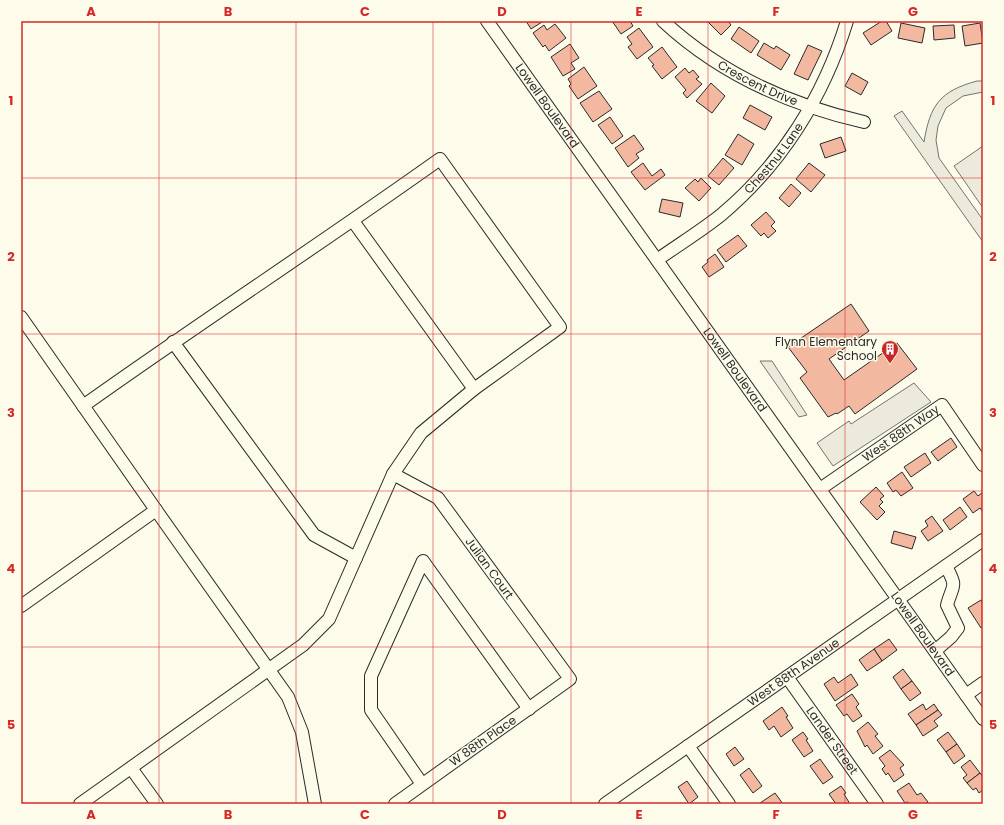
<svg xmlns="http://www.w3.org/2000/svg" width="1004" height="825" font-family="Poppins,sans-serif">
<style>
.green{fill:#ecebdb;stroke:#74746e}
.parking{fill:#eceadb;stroke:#74746e}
.building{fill:#f2b8a0;stroke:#2b2b2b}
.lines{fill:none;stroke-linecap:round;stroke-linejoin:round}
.minor-casing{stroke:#2b2b2b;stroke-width:14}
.minor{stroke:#fdfbea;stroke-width:12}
.grid{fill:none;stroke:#d62828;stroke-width:1;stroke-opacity:0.55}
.labels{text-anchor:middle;stroke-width:3;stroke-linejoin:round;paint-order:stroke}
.street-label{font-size:12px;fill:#2b2b2b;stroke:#fdfbea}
.poi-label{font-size:12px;fill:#2b2b2b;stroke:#fdfbea;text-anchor:end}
.neatline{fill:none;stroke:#d62828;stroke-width:1.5}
.grid-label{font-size:13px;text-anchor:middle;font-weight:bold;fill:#d62828}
</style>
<rect width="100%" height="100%" fill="#fdfbea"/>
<g class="green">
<path d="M977 81H983V92L963 96 946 108 938 126 936 140 939 158 983 220V242L894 116 902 111 924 142C930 105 940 91 977 81Z"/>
<path d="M983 146V208L954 166Z"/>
</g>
<g class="parking">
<path d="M760 361H772L807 415 799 417Z"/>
<path d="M914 383 931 402 833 466 817 443 849 421 851 424Z"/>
</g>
<g class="building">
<path d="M526 21H541L542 22 531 29Z"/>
<path d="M612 21H630L633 26 621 34Z"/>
<path d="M707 21H728L731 25 721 35Z"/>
<path d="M882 21H886L892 31 871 45 863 33Z"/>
<path d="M901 23 925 28 922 43 898 38Z"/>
<path d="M980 23 983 43 965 46 962 26Z"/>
<path d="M555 24 566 38 549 51 545 45 543 47 533 33 544 25 547 30Z"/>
<path d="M954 25 955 38 934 40 933 26Z"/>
<path d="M739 27 759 41 751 53 731 39Z"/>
<path d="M639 28 653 47 637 59 628 47 632 44 627 37Z"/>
<path d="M764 43 774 49 776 46 790 55 781 70 757 55Z"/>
<path d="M570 44 579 58 571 63 575 69 563 76 551 57Z"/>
<path d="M808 45 822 51 808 80 794 74Z"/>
<path d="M662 47 677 67 662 79 652 66 654 65 648 58Z"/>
<path d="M584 67 597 86 578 99 569 86 571 84 568 79Z"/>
<path d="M685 68 689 73 693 70 699 77 696 79 702 84 687 98 683 93 686 90 675 77Z"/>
<path d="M852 73 868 82 861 95 845 86Z"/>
<path d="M711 83 725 96 712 113 696 101Z"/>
<path d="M599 91 612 109 593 122 580 103Z"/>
<path d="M750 105 772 117 765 130 743 118Z"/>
<path d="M610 117 623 136 612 144 598 125Z"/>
<path d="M738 134 754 144 742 165 725 155Z"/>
<path d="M634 135 644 149 636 154 639 158 628 167 615 148Z"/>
<path d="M841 137 846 151 825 158 820 144Z"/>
<path d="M723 158 734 168 719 185 708 176Z"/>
<path d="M643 163 652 176 661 169 665 175 645 190 631 172Z"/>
<path d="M809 163 825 175 811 192 796 179Z"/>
<path d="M701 178 711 188 699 201 685 188 695 179 698 182Z"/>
<path d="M791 184 801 193 789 207 779 198Z"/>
<path d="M662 199 683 203 680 217 659 212Z"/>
<path d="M766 212 775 222 771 226 776 231 768 238 764 233 761 236 751 225Z"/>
<path d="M738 235 747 246 726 262 717 250Z"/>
<path d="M715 254 724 267 709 277 702 267 708 262 707 260Z"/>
<path d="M851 304 869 331 829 359 844 380 897 343 917 369 855 414 849 406 837 414 836 413 828 417 800 378 807 372 788 347Z"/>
<path d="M951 438 957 447 938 461 931 452Z"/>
<path d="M925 453 931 463 911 477 904 467Z"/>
<path d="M902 472 913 488 901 496 896 490 893 492 887 483Z"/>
<path d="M876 487 884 496 880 499 883 502 879 506 885 512 877 520 860 502Z"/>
<path d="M974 491 978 496 983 492V512L980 508 973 513 963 499Z"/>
<path d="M960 507 967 517 950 530 943 520Z"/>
<path d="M932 516 943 531 928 541 921 531 928 526 925 521Z"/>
<path d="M894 531 916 537 912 549 891 543Z"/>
<path d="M981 600 983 604V626L981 628 968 608Z"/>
<path d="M889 639 897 650 882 661 874 649Z"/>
<path d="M874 649 882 661 867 671 859 660Z"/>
<path d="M903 669 912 681 901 689 893 677Z"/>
<path d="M851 674 858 685 835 701 824 684 834 677 838 683Z"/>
<path d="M912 681 921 693 910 701 901 689Z"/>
<path d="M852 694 859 704 856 707 862 716 853 722 847 714 844 716 836 705Z"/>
<path d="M923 704 926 710 934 704 938 710 916 725 908 714Z"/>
<path d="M782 707 788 716 786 717 793 728 781 737 774 726 769 730 763 721Z"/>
<path d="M938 710 942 715 934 721 938 726 923 736 916 725Z"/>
<path d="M868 722 878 734 875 736 883 746 873 754 867 745 865 747 857 731Z"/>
<path d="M803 732 808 739 806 740 813 751 804 757 792 740Z"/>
<path d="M948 732 957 744 946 752 937 740Z"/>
<path d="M957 744 965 756 954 764 946 752Z"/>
<path d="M735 747 744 759 734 766 726 754Z"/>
<path d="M890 750 904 765 900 768 904 775 894 782 888 773 886 775 882 769 885 766 879 758Z"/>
<path d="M820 759 833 777 823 784 810 766Z"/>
<path d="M970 760 980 773 967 783 963 778 967 775 961 767Z"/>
<path d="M749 768 762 786 753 793 740 775Z"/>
<path d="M980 773 983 777V790L979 793 976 788 973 790 967 783Z"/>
<path d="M687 781 698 797 689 804 678 787Z"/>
<path d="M909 783 917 795 921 793 928 802 925 804H909L908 802 905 803 897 791Z"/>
<path d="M841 786 846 793 844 794 850 804H836L829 794Z"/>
<path d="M775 793 783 804H761L760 803Z"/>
</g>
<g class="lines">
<g class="minor-casing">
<g id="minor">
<path id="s1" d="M487 21 983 719"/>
<path id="s2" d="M663 21C719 73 790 105 864 122"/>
<path id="s3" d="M657 260C678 245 701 231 721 215 782 164 824 96 847 21"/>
<path d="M21 317 156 510 21 606"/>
<path d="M173 342 314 535 356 558"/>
<path d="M83 406C201 322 322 243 440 159L560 327 474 389 353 221"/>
<path id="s4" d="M393 474 438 498 570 679 395 804"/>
<path id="s5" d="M820 489 942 405 983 465"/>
<path d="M156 510 288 697 302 732 315 804"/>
<path d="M935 651 951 637 958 628 947 605C953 583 958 589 946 566"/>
<path id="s6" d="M787 677 877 804"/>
<path d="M966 695 983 683"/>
<path d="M688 746 729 804"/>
<path d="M131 768 157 804"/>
<path d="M422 784 371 710V676L423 561 529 709"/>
<path d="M80 804 303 645 329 619 393 474 421 433 474 389"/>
<path id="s7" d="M605 804 983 540"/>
</g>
</g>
<use href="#minor" class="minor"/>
</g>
<path class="grid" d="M159 21V804M296 21V804M433 21V804M571 21V804M708 21V804M845 21V804M21 178H983M21 334H983M21 491H983M21 647H983"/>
<defs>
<g id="building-pin" transform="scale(0.9)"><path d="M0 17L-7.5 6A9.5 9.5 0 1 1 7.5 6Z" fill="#c62828" stroke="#fdfbea"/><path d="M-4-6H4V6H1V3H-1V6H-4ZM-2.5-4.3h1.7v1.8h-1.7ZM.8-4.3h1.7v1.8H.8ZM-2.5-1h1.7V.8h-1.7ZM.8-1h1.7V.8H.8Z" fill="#fff"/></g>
</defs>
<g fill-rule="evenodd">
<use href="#building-pin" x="890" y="349"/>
</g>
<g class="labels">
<g class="street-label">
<text dy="4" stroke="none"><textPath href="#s2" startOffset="114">Crescent Drive</textPath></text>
<text dy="4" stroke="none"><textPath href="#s1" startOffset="104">Lowell Boulevard</textPath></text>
<text dy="4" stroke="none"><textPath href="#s3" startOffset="156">Chestnut Lane</textPath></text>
<text dy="4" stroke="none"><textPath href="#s1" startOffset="428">Lowell Boulevard</textPath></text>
<text dy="4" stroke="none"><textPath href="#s5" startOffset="98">West 88th Way</textPath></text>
<text dy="4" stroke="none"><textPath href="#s4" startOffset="138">Julian Court</textPath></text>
<text dy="4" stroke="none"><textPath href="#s1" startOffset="752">Lowell Boulevard</textPath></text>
<text dy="4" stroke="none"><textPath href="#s7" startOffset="230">West 88th Avenue</textPath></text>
<text dy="4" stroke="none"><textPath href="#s6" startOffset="78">Lander Street</textPath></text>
<text transform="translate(483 741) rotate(-35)" y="4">W 88th Place</text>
</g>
<g class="poi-label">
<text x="877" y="346">Flynn Elementary<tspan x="877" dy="14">School</tspan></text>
</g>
</g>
<rect width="1004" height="825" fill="none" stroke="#fdfbea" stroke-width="44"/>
<rect x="22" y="22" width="960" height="781" class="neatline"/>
<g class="grid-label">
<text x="91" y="16">A</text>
<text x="228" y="16">B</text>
<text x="365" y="16">C</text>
<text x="502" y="16">D</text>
<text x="639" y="16">E</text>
<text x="776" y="16">F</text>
<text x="913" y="16">G</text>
<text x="11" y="105">1</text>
<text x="993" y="105">1</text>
<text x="11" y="261">2</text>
<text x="993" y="261">2</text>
<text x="11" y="417">3</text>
<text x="993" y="417">3</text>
<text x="11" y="573">4</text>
<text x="993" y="573">4</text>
<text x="11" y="729">5</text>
<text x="993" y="729">5</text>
<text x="91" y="819">A</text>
<text x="228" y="819">B</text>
<text x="365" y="819">C</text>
<text x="502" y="819">D</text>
<text x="639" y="819">E</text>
<text x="776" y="819">F</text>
<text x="913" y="819">G</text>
</g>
</svg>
